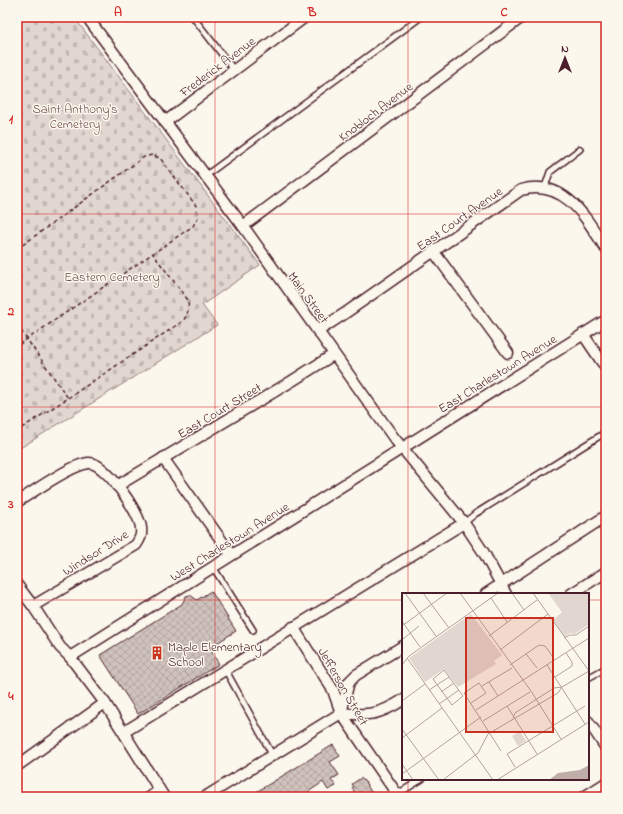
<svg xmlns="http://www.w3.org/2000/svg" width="623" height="814" font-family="'Indie Flower',sans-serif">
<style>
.cemetery{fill:url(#cemetery-stones);stroke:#967b7e}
.building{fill:url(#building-cross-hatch);stroke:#4a1f2b}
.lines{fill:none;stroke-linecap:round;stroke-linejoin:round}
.lane-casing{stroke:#4a1f2b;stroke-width:8}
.street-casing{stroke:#4a1f2b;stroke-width:13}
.path{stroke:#4a1f2b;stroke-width:1.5;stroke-dasharray:4 3;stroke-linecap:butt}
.lane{stroke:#fbf7ec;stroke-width:5}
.street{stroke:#fbf7ec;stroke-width:10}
.grid{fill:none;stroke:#d62828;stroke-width:1;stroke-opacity:0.55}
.labels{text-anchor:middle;stroke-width:3;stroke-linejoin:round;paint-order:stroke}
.street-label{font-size:13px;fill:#4a1f2b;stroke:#fbf7ec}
.park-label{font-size:13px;fill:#704d54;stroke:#fbf7ec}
.poi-label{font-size:13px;fill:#4a1f2b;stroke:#fbf7ec;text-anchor:start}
.inset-road{fill:none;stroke:#b4a19f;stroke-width:1}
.view{fill:#c8321e;fill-opacity:0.15;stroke:#c8321e;stroke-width:2}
.inset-edge{fill:none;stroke:#4a1f2b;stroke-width:2}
.neatline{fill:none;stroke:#d62828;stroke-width:1.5}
.grid-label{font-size:13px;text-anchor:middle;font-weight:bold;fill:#d62828}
</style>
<defs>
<pattern id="cemetery-stones" width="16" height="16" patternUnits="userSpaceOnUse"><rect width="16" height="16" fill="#e2d7d0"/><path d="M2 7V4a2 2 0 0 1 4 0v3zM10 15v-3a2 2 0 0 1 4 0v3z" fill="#c3b8b3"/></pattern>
<pattern id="building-cross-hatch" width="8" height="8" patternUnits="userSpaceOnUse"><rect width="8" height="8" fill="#cfc2bc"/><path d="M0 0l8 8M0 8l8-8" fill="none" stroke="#b3a6a2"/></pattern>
</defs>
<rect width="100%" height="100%" fill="#fbf7ec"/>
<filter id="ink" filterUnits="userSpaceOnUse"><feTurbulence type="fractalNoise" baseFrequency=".025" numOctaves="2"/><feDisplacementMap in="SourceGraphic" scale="8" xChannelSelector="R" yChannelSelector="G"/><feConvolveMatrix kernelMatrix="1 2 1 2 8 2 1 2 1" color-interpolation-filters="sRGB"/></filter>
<g filter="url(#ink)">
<path class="cemetery" d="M17 17H74L260 265 202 305 217 325 17 450Z"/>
<g class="building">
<path d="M211 591 236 631 209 648 219 664 138 714 100 655 182 604 186 596 190 595 197 600Z"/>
<path d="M333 745 340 756 330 762 339 775 331 780 336 786 328 790 323 782 308 792 310 795 306 797H303L300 793 294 797H280L278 793 272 797H248Z"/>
<path d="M361 778 365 782 374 797H357L352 788 354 787 352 784Z"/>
</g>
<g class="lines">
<g class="lane-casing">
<g id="lane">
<path d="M193 17 234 70"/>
<path d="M205 176 421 17"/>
<path d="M544 190 550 172 580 149"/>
<path d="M464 523 475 514 606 432"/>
<path d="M213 567 253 630"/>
<path d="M225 669 273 756"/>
<path d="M588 678 606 668"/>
<path d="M396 795 422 779"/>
<path d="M146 797 158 788"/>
</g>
</g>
<g class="street-casing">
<g id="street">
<path d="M87 17 243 226 394 438 464 523 484 553 506 594"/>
<path d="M165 122 305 17"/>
<path d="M243 226 522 17"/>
<path d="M434 252 508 353"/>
<path d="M318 331 344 314 521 190C565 178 586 218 606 249"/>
<path d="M583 334 606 368"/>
<path d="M163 458 231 554"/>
<path d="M117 486 292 381 333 355"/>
<path d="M17 502C33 492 72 464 89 463 105 462 140 513 141 528 142 535 140 539 136 545L33 606"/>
<path d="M17 585 33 606 60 647 70 657 105 703 164 797"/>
<path d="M486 594 606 516"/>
<path d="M571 594 606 572"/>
<path d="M293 627 333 690 341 713 399 797"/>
<path d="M70 657 606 320"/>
<path d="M341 713 349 682 356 675 403 646"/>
<path d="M341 713C369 716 379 715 403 700"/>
<path d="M588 721 606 748"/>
<path d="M124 732 464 523"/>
<path d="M17 766 105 703"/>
<path d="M205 797 341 713"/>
<path d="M584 797 606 783"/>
</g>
</g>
<g class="path">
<path d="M17 249 144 157 152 155 160 158 197 207 198 217 193 226 17 346"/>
<path d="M17 325 68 398 17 431"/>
<path d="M68 398 183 321C188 314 189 309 188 300L153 254"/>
</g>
<use href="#lane" class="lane"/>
<use href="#street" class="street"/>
</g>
</g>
<path class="grid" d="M215 17V797M408 17V594M17 214H606M17 407H606M17 600H403M588 600H606M408 779V797"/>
<defs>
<g id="building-bare" transform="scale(1.08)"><path d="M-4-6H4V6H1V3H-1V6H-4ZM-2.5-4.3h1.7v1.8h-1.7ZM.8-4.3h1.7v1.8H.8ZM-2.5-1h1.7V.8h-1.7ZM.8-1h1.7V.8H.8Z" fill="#c8321e" stroke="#fbf7ec" stroke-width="2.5" paint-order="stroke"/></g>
</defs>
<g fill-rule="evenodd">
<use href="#building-bare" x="157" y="653"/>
</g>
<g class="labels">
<g class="street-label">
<text transform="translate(217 66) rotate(-37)" y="5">Frederick Avenue</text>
<text transform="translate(375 111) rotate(-37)" y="5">Knobloch Avenue</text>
<text transform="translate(459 218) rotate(-35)" y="5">East Court Avenue</text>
<text transform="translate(309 297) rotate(54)" y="5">Main Street</text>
<text transform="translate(497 373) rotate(-32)" y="5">East Charlestown Avenue</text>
<text transform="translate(219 410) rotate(-31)" y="5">East Court Street</text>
<text transform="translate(229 541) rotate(-32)" y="5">West Charlestown Avenue</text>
<text transform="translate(95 552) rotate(-32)" y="5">Windsor Drive</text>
<text transform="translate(344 686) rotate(60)" y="5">Jefferson Street</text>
</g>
<g class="park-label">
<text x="75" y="113">Saint Anthony's<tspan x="75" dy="15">Cemetery</tspan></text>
<text x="112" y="281">Eastern Cemetery</text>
</g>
<g class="poi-label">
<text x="168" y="651">Maple Elementary<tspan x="168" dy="15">School</tspan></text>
</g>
</g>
<g transform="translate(402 593)">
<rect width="187" height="187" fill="#fbf7ec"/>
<path d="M69 21 100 62 92 68 94 71 56 94 42 76 23 89 7 65Z" fill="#e2d7d0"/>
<path d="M146 0H186L187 31 173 41 168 40 163 44 151 27 160 19ZM118 138 124 148 116 153 110 143Z" fill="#e2d7d0"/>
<path d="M169 0H182V3L175 11ZM163 3 166 4 173 13 163 16 157 13 154 10ZM168 16H180L187 28 169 37 162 20Z" fill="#e2d7d0"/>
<path d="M187 172V187H147L156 180 178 177Z" fill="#bfadaa"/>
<path class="inset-road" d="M3 0 34 43M21 0 47 35M58 0 129 98 159 146M110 0 122 17M131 0 187 78M89 5 105 29M0 28 18 54M0 33 45 0M87 43 135 7M162 45 168 42H174L187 33M1 46 17 33M98 57 146 21M124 61 135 75M5 65 91 187M0 72 7 63 96 0M108 72 137 52 143 53 151 64M145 72 183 131M42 77 61 103 50 112 31 86ZM153 84 170 73V69L164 60M87 89 96 103M80 93 110 75M27 97 47 84M39 99 52 90M0 108 23 91M69 110 84 100 77 90 62 100 99 158M37 111 57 97M105 113 135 161M74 117 187 45M111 125 113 120 152 95 160 94 187 78M81 128 128 99M0 136 37 187M0 145 40 115M0 171 11 187M113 174 105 161 183 113M0 181 79 124M41 187 76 160 86 141 156 100 160 94M95 187 187 129"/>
<path class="view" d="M64 25H151V139H64Z"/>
<rect width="187" height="187" class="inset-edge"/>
</g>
<rect width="623" height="814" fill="none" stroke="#fbf7ec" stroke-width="44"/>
<g transform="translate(565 58)" stroke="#fbf7ec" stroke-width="3" paint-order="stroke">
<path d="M0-3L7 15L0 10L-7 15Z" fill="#4a1f2b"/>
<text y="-6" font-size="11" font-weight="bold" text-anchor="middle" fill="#4a1f2b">N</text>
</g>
<rect x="22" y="22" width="579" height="770" class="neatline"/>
<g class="grid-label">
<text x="118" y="16">A</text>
<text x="312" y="16">B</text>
<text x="504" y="16">C</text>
<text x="11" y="123">1</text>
<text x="11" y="315">2</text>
<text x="11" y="508">3</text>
<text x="11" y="700">4</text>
</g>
</svg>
